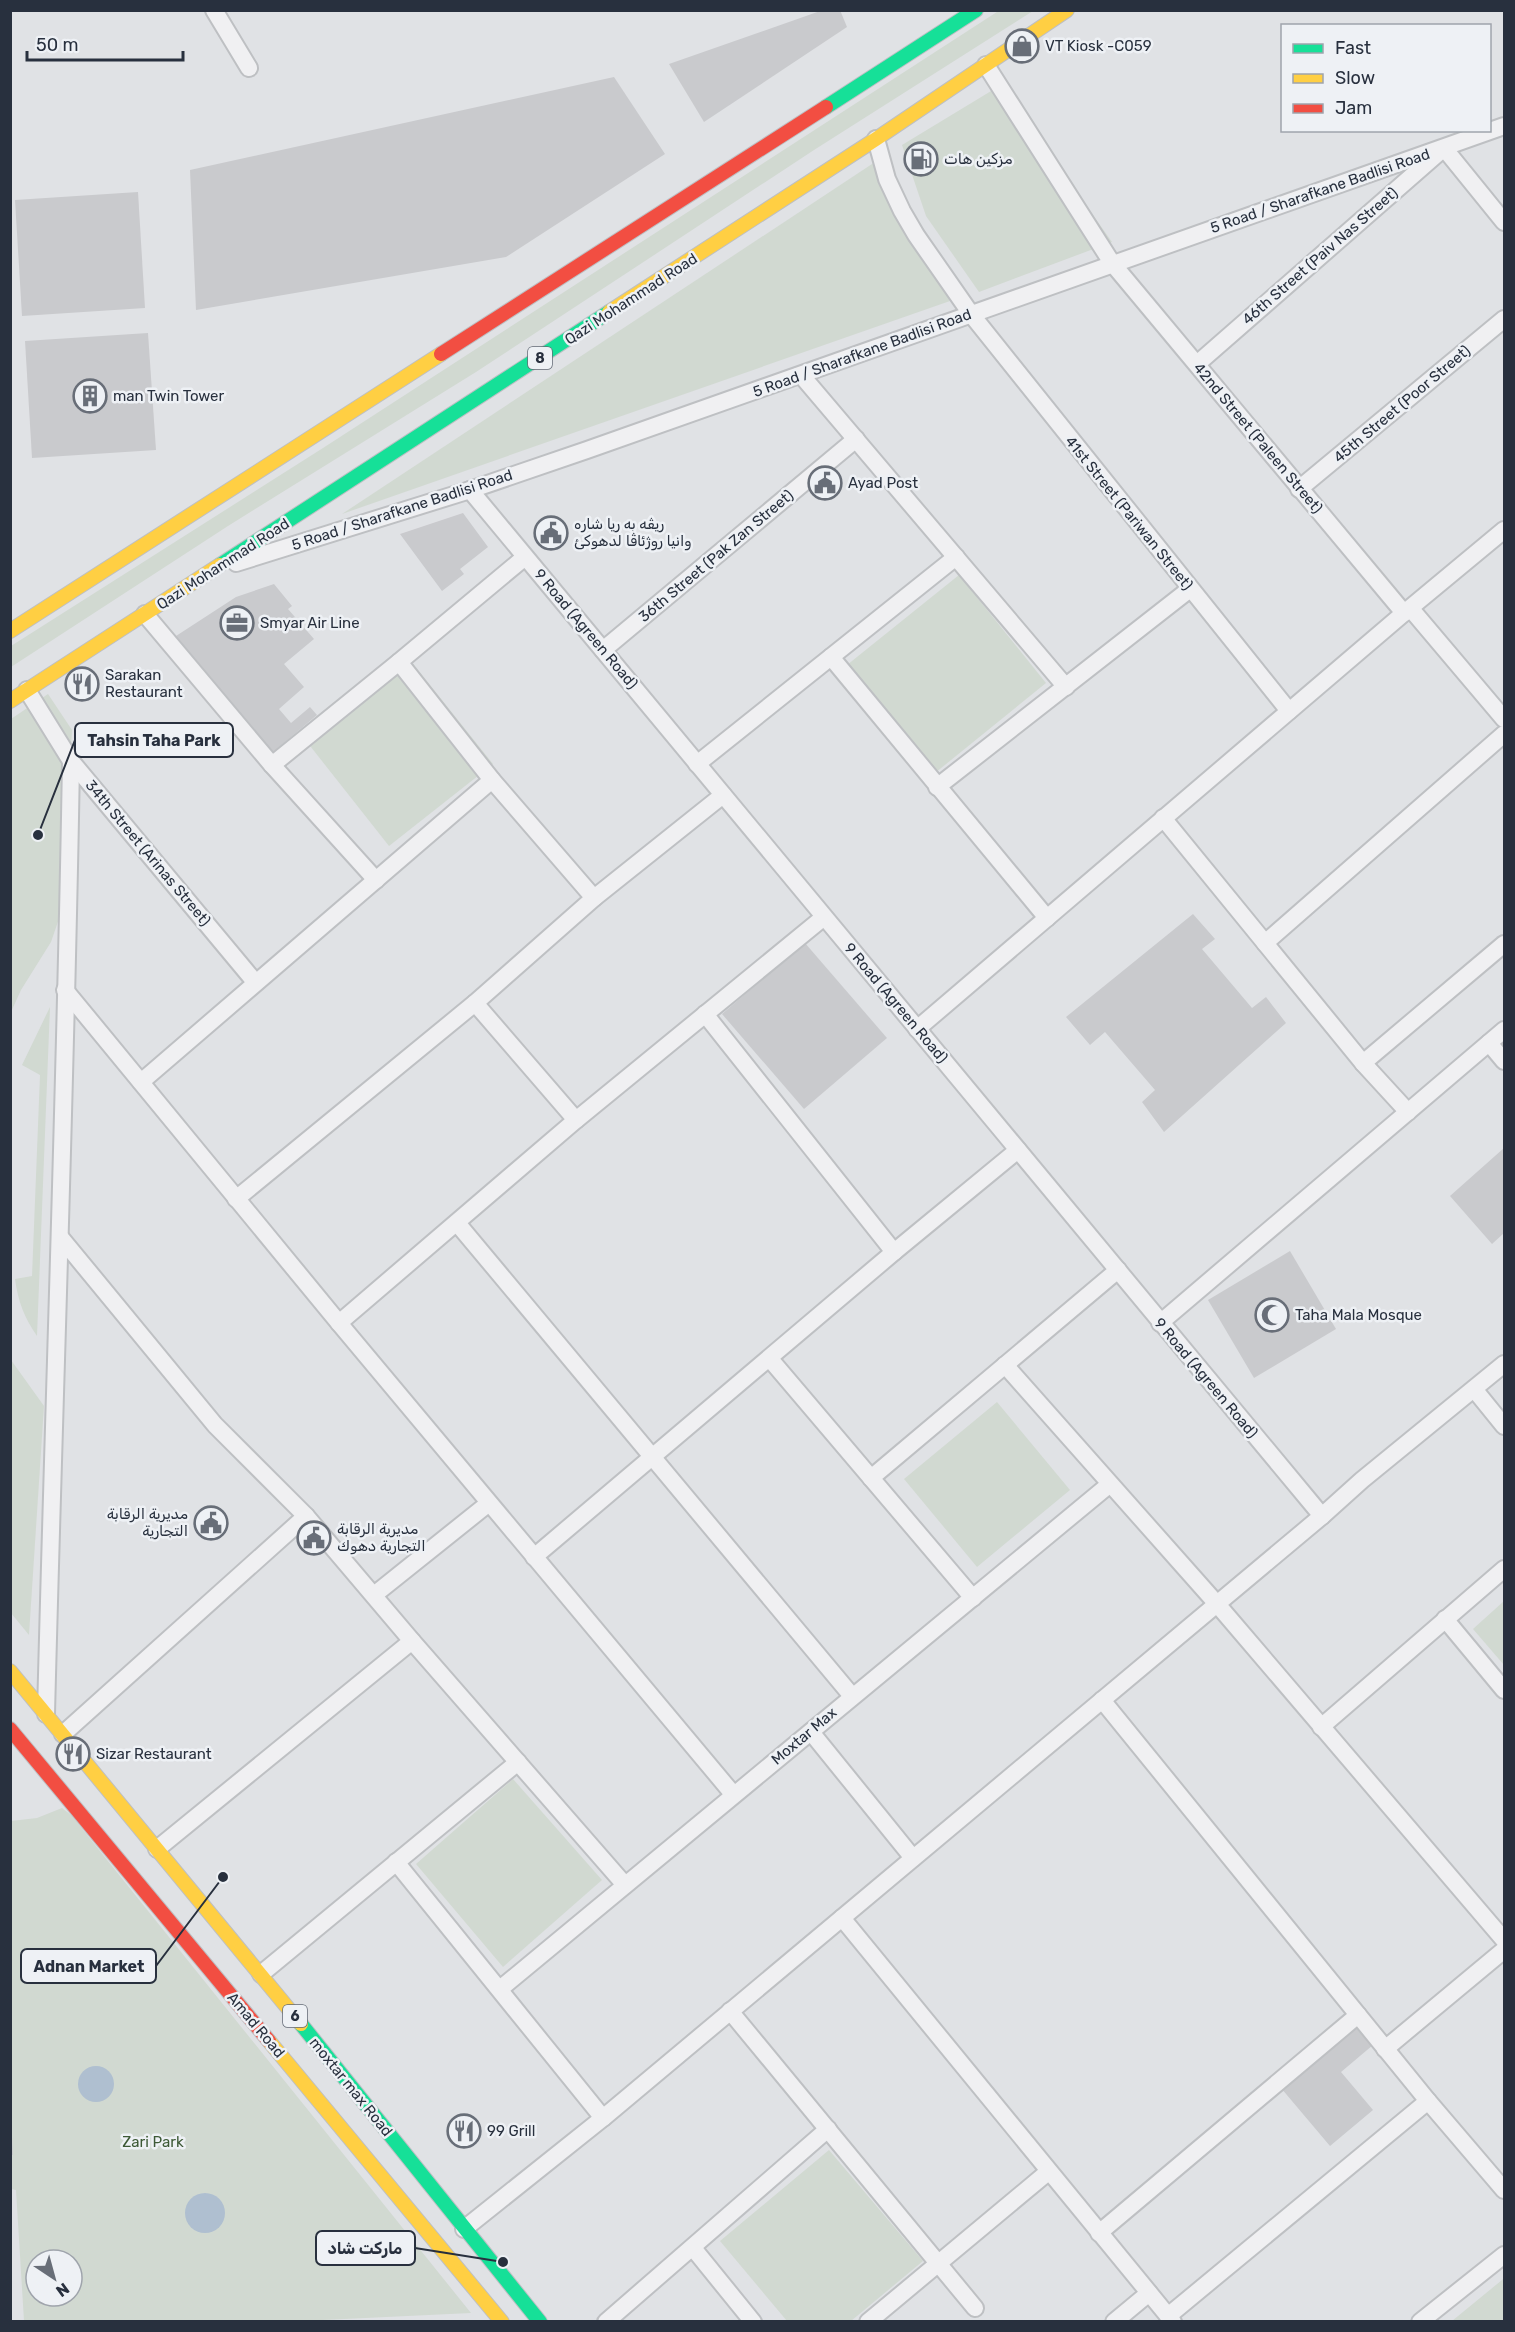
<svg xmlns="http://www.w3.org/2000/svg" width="1515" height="2332" font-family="Rubik,Vazirmatn,sans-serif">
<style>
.green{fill:#d1d9d1;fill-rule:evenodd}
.water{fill:#afbfd0}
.building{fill:#c9cacd}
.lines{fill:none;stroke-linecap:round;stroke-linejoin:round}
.street-casing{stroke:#bec0c3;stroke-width:20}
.fast-casing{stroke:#bdbfc3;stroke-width:16}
.slow-casing{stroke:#bdbfc3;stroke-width:16}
.jam-casing{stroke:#bdbfc3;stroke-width:16}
.street{stroke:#f0f0f2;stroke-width:16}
.fast{stroke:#16e098;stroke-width:14}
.slow{stroke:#ffcf43;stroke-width:14}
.jam{stroke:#f24e42;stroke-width:14}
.labels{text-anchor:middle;stroke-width:5;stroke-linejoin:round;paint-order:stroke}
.shield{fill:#eef1f5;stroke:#636a75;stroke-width:1.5}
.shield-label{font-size:14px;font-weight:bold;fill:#28303e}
.poi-label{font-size:15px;fill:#28303e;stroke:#eef1f5;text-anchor:start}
.street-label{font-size:15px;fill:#28303e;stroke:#eef1f5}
.park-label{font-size:15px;fill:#3d5936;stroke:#eef1f5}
.leader{fill:none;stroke:#28303e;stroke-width:2}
.callout-dot{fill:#28303e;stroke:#eef1f5;stroke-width:2}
.callout{fill:#eef1f5;stroke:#28303e;stroke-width:2}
.callout-label{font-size:16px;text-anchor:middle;font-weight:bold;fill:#28303e}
</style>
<rect width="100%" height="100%" fill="#e0e2e5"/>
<g class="green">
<path d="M1000 10 1033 11 814 150 476 372 228 526 11 667V646L323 448Z"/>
<path d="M1001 85 1112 242 979 292 926 216 902 145Z"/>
<path d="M875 162 950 301 342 514Z"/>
<path d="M959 575 1046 683 935 773 847 665Z"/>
<path d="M410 660 493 764 389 846 307 742Z"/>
<path d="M48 694 72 730 62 910 51 942 21 990 11 1012V719Z"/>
<path d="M50 1007 37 1336C24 1317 18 1301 15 1279L32 1276 40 1075 22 1065Z"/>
<path d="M11 1360 44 1406 29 1635 11 1613Z"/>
<path d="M997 1402 1070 1490 977 1567 904 1479Z"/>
<path d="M1504 1601V1665L1473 1629Z"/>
<path d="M513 1779 602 1880 503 1967 416 1864Z"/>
<path d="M62 1808 71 1815 471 2313 281 2322 24 2321 16 2190 11 2189V1821L37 1818ZM36 2260H72V2296H36Z"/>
<path d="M829 2150 923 2261 851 2321H787L720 2241Z"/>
<path d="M1504 2278V2321H1452L1502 2280Z"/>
</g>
<g class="water">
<circle cx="96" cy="2084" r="18"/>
<circle cx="205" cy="2213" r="20"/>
</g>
<g class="building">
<path d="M823 10H840L847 27 704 122 669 64Z"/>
<path d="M614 77 665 154 506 257 196 310 190 170Z"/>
<path d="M138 192 145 308 22 316 15 200Z"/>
<path d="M148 333 156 450 32 458 25 341Z"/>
<path d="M463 513 488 547 460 569 464 574 442 591 400 534Z"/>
<path d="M274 584 292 606 288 609 314 639 284 664 304 687 279 709 291 723 310 707 317 715 266 758 176 640V636L236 597Z"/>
<path d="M1193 914 1215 939 1202 949 1252 1008 1266 997 1286 1023 1164 1132 1142 1102 1155 1090 1105 1032 1090 1045 1066 1017Z"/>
<path d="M805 943 887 1038 804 1109 722 1014Z"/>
<path d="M1504 1148V1233L1492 1244 1450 1196Z"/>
<path d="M1290 1251 1336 1329 1254 1378 1208 1300Z"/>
<path d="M1356 2025 1373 2045 1341 2072 1373 2110 1330 2146 1281 2088Z"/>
<path d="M12 2137 13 2155H10V2138Z"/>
</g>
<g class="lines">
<g class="street-casing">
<g id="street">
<path d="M214 10 249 68"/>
<path d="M986 65 1112 263 1404 613"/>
<path d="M876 139 887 179 902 211 916 235 971 314 1289 711"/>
<path d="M1197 364 1444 148 1504 222"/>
<path d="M802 376 1066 687"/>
<path d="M1299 489 1504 319"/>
<path d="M470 490 1322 1516"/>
<path d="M236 563 470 490 587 450 1504 126"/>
<path d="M1411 609 1504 719"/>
<path d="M145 614 272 765 376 880"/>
<path d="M603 650 856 439"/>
<path d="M831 657 1047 918"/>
<path d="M399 662 492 780 594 898"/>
<path d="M27 690 71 761 255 982"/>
<path d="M697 764 956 557"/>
<path d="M272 765 399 662 525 557"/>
<path d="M937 787 1190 589"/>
<path d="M1163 818 1363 1063 1408 1112"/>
<path d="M1265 943 1504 734"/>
<path d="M65 990 339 1323 733 1794"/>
<path d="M475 1003 576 1120"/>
<path d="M705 1014 894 1252"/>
<path d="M917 1029 1404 613 1504 530"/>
<path d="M1489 1043 1504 1061"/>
<path d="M1363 1063 1504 944"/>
<path d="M141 1082 492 780"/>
<path d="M236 1199 475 1003 594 898 723 795"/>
<path d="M457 1223 852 1696"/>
<path d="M61 1238 215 1425 306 1516 412 1641 625 1885"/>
<path d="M339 1323 576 1120 824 917"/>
<path d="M1160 1323 1504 1030"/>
<path d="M770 1359 973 1598"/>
<path d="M1005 1365 1217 1604 1504 1940"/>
<path d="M1474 1389 1504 1426"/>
<path d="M871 1478 1118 1270"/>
<path d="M534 1557 894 1252 1018 1150"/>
<path d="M374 1595 489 1503"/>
<path d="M1445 1619 1504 1690"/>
<path d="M1102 1700 1428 2101 1504 2190"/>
<path d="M46 1714C54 1396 66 1079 71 761"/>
<path d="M1321 1727 1504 1569"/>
<path d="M811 1732 913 1858"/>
<path d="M63 1734 306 1516"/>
<path d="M157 1849 412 1641"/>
<path d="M396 1862 603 2118"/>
<path d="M842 1918 1173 2322"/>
<path d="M261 1974 518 1762"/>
<path d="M500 1989 1110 1484"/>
<path d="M730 2011 975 2308"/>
<path d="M1385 2049 1504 1950"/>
<path d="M464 2229 603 2118 1322 1516 1362 1480 1504 1364"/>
<path d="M1099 2233 1358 2015"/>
<path d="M693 2248 753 2322"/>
<path d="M1168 2316 1428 2101"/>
<path d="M606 2322 828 2129"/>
<path d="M868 2322 1048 2172"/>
<path d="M1114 2322 1149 2293"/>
<path d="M1420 2322 1504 2255"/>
</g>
</g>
<g class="fast-casing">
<g id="fast">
<path d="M826 107 976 10"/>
<path d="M220 565 609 312"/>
<path d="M301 2024 540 2322"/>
</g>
</g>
<g class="slow-casing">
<g id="slow">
<path d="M609 312 876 139 1067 10"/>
<path d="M10 631 441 354"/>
<path d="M10 701 220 565"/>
<path d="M10 1671 301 2024"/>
<path d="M269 2041 502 2322"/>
</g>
</g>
<g class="jam-casing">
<g id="jam">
<path d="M441 354 826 107"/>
<path d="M10 1729 269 2041"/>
</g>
</g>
<use href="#street" class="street"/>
<use href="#fast" class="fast"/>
<use href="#slow" class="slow"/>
<use href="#jam" class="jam"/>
</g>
<defs>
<g id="shop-ring" transform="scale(1.725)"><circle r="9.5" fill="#eef1f5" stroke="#686e78" stroke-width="1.5"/><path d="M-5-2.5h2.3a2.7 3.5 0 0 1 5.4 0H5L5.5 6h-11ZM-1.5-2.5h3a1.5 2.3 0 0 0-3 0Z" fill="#686e78"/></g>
<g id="fuel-ring" transform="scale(1.725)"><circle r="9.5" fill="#eef1f5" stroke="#686e78" stroke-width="1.5"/><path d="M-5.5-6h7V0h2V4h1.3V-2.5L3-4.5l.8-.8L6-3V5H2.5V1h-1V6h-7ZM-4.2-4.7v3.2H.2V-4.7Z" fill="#686e78"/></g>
<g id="building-ring" transform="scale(1.725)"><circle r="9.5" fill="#eef1f5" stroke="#686e78" stroke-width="1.5"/><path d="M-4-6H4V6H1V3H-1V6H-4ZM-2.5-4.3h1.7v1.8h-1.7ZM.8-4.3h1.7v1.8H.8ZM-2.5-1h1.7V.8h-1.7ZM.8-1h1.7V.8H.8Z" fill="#686e78"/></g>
<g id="civic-ring" transform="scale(1.725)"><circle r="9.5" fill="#eef1f5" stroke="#686e78" stroke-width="1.5"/><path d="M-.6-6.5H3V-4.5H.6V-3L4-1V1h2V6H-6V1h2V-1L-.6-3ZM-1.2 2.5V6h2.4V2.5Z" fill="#686e78"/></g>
<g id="office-ring" transform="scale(1.725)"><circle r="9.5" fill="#eef1f5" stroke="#686e78" stroke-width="1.5"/><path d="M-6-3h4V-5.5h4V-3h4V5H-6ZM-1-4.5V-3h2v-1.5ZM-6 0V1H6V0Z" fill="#686e78"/></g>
<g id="restaurant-ring" transform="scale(1.725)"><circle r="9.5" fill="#eef1f5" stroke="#686e78" stroke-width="1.5"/><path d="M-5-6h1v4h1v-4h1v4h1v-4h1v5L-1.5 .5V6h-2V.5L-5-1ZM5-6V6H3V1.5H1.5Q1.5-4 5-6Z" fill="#686e78"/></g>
<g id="mosque-ring" transform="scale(1.725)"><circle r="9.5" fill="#eef1f5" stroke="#686e78" stroke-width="1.5"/><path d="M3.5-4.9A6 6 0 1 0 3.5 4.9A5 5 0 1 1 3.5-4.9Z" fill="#686e78"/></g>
</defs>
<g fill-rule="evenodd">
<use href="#shop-ring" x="1022" y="46"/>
<use href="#fuel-ring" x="921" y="159"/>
<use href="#building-ring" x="90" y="396"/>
<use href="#civic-ring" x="825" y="483"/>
<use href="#civic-ring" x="551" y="533"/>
<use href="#office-ring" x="237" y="623"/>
<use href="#restaurant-ring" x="82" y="684"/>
<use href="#mosque-ring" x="1272" y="1315"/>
<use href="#civic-ring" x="211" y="1523"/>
<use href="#civic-ring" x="314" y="1538"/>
<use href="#restaurant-ring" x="73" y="1754"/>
<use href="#restaurant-ring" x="464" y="2131"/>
</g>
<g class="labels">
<g class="shield">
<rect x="528" y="347" width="24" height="22" rx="4.5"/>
<rect x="283" y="2005" width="24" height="22" rx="4.5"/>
</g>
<g class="shield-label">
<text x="540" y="363">8</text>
<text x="295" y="2021">6</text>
</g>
<g class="poi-label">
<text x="1045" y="51">VT Kiosk -C059</text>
<text x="944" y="164">مزكين هات</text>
<text x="113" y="401">man Twin Tower</text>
<text x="848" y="488">Ayad Post</text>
<text x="574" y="529">ريڤه به ريا شاره<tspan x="574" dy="17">وانيا روژئاڤا لدهوكئ</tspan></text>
<text x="260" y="628">Smyar Air Line</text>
<text x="105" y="680">Sarakan<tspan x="105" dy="17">Restaurant</tspan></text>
<text x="1295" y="1320">Taha Mala Mosque</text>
<text x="188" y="1519" text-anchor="end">مديرية الرقابة<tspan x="188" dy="17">التجارية</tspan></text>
<text x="337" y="1534">مديرية الرقابة<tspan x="337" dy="17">التجارية دهوك</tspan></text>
<text x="96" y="1759">Sizar Restaurant</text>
<text x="487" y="2136">99 Grill</text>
</g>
<g class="street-label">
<text transform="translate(1320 191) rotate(-19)" y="5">5 Road / Sharafkane Badlisi Road</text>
<text transform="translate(1320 256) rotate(-41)" y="5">46th Street (Paiv Nas Street)</text>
<text transform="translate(631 299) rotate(-33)" y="5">Qazi Mohammad Road</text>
<text transform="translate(862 353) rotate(-20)" y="5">5 Road / Sharafkane Badlisi Road</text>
<text transform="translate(1402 404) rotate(-40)" y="5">45th Street (Poor Street)</text>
<text transform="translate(1258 438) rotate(50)" y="5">42nd Street (Paleen Street)</text>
<text transform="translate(402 510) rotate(-18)" y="5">5 Road / Sharafkane Badlisi Road</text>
<text transform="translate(1129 513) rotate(51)" y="5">41st Street (Pariwan Street)</text>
<text transform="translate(716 556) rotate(-40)" y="5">36th Street (Pak Zan Street)</text>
<text transform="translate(223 564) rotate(-33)" y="5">Qazi Mohammad Road</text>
<text transform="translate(586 629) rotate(50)" y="5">9 Road (Agreen Road)</text>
<text transform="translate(148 853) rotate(50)" y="5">34th Street (Arinas Street)</text>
<text transform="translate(896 1003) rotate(50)" y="5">9 Road (Agreen Road)</text>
<text transform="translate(1206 1378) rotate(50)" y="5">9 Road (Agreen Road)</text>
<text transform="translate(804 1736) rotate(-40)" y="5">Moxtar Max</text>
<text transform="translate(256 2025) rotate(50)" y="5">Amad Road</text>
<text transform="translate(351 2087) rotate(51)" y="5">moxtar max Road</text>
</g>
<g class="park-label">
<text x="153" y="2147">Zari Park</text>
</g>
</g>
<path class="leader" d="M38 835L75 740M223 1877L156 1966M503 2262L415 2248"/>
<g class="callout-dot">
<circle cx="38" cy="835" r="6"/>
<circle cx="223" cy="1877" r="6"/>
<circle cx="503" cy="2262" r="6"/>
</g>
<g class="callout">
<rect x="75" y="723" width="158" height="34" rx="6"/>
<rect x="21" y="1949" width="135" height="34" rx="6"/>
<rect x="316" y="2231" width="99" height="34" rx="6"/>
</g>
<g class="callout-label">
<text x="154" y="746">Tahsin Taha Park</text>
<text x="89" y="1972">Adnan Market</text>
<text x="365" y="2254">ماركت شاد</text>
</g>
<rect width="1515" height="2332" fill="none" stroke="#28303e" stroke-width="24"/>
<rect x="1281" y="24" width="210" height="108" fill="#eef1f5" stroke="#9fa4ac" stroke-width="1.5"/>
<rect x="1293" y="44" width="30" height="9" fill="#16e098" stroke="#9fa4ac" stroke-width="1.5"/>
<text x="1335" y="54" font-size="18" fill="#28303e">Fast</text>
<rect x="1293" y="74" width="30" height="9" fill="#ffcf43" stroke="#9fa4ac" stroke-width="1.5"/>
<text x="1335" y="84" font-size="18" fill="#28303e">Slow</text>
<rect x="1293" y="104" width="30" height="9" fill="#f24e42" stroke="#9fa4ac" stroke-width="1.5"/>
<text x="1335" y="114" font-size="18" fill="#28303e">Jam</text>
<g transform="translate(54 2278) rotate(144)"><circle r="28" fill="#eef1f5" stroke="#9fa4ac" stroke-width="1.5"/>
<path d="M0-4.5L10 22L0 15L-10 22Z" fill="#686e78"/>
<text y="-9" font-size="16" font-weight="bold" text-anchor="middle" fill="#28303e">N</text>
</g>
<path d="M27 51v9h156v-9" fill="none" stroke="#28303e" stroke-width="3"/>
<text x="36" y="51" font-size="18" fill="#28303e" stroke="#eef1f5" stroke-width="4.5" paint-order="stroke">50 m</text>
</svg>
